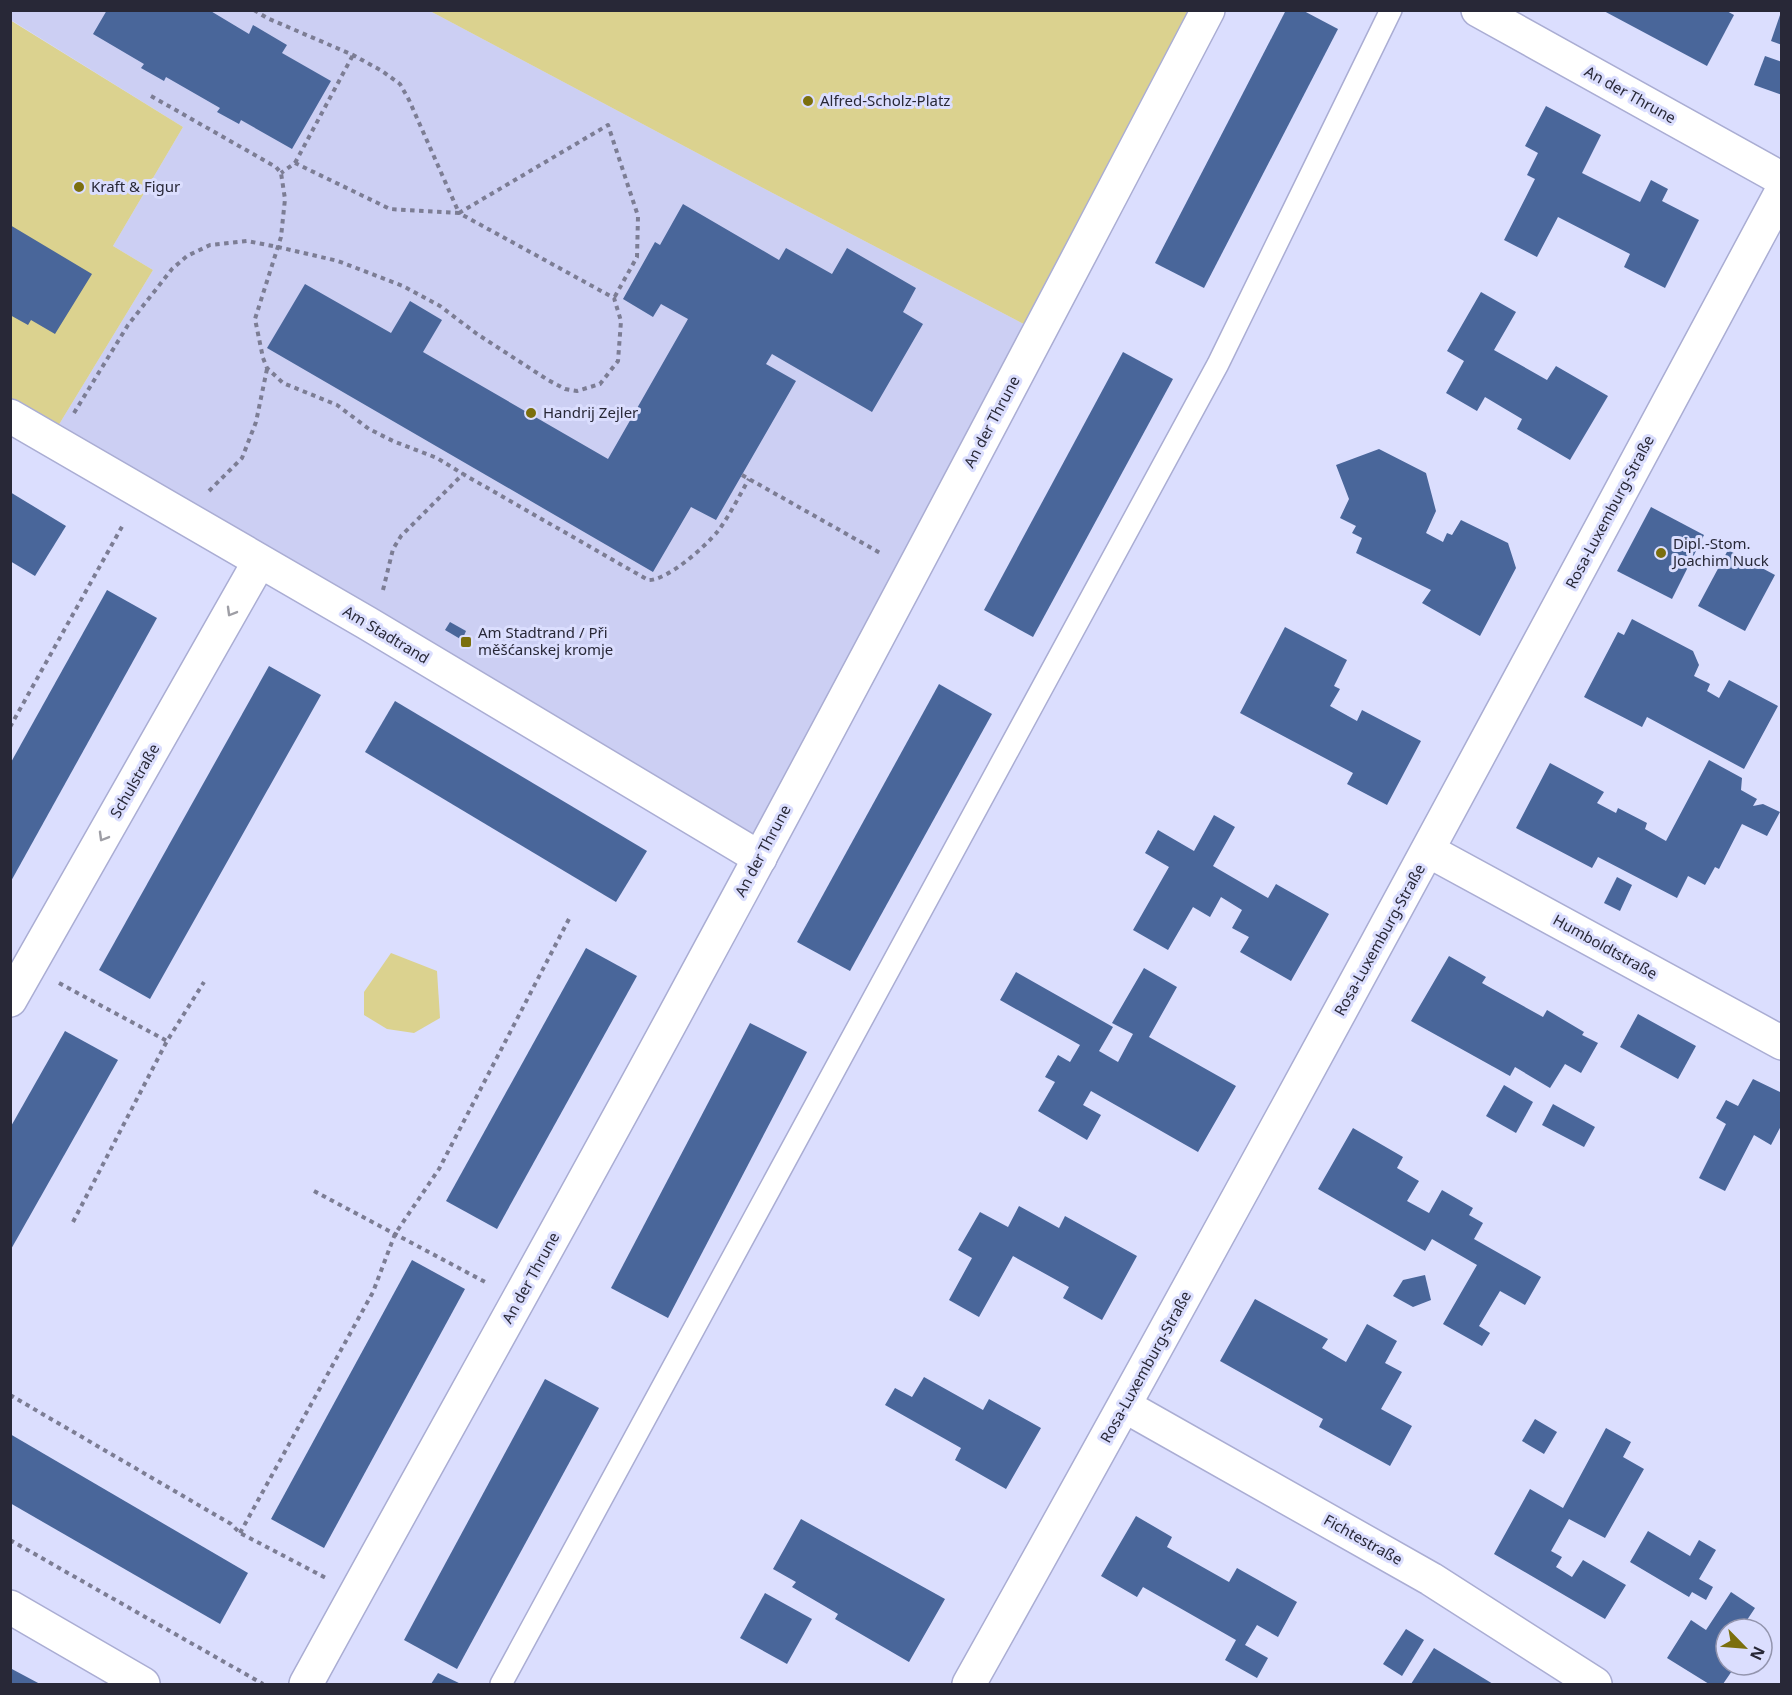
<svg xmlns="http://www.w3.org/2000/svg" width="1792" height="1695" font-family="'Noto Sans',sans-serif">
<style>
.built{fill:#cccff3}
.green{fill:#dbd28f}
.building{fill:#49669a}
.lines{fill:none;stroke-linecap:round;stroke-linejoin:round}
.service-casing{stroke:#aaadd3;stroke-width:24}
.minor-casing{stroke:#aaadd3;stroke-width:36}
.path{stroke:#7c7d94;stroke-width:4;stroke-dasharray:4.5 4.5;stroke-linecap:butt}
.service{stroke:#fff;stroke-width:21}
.minor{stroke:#fff;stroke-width:33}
.oneway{stroke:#9e9ea5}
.poi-dot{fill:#7b6f0e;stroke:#dbdefe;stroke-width:2}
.labels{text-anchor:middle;stroke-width:6;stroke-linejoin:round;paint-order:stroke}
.street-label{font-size:15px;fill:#282837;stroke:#dbdefe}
.poi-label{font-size:15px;fill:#282837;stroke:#dbdefe;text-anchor:start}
</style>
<rect width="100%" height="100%" fill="#dbdefe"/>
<path class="built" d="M10 11H430L763 188 1039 332 760 857 52 436 153 270 113 246 183 127 11 20Z"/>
<g class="green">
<path d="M430 11H1208L1039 332 763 188Z"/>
<path d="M10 20 183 127 113 246 153 270 52 436 11 412Z"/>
<path d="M391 953 437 971 440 1018 414 1033 387 1029 364 1015V992Z"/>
</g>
<g class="building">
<path d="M107 10H209L249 34 253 25 287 45 282 53 331 81 292 149 241 120 239 124 217 112 220 108 166 77 164 81 141 68 144 64 93 34Z"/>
<path d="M1286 10H1302L1338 29 1204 288 1155 263Z"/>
<path d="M1602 10H1725L1734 15 1707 66Z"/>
<path d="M1781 12H1782V45L1771 41Z"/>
<path d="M1765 56 1782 62V95L1754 85Z"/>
<path d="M1546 106 1601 135 1582 173 1640 202 1651 180 1668 189 1662 201 1699 220 1665 288 1624 267 1630 254 1558 217 1537 257 1504 240 1535 179 1527 175 1538 153 1525 146Z"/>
<path d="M683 204 779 260 786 248 832 274 847 248 916 288 903 312 923 324 872 412 772 354 766 364 796 381 716 520 691 507 653 572 267 348 305 284 391 333 410 301 442 320 423 352 608 459 688 319 661 304 653 317 623 299 655 242 660 245Z"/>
<path d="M10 225 92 274 55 334 31 320 28 325 10 315 12 308 10 307Z"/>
<path d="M1481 292 1516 312 1494 350 1547 380 1556 366 1608 396 1570 460 1517 429 1522 419 1485 397 1477 411 1446 393 1464 361 1447 351Z"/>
<path d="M1123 352 1173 379 1033 637 984 610Z"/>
<path d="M1379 449 1426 473 1436 511 1426 533 1443 542 1447 533 1452 535 1461 520 1508 543 1516 568 1480 636 1422 603 1431 590 1356 553 1362 538 1352 533 1356 526 1340 518 1349 499 1336 465Z"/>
<path d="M10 492 66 526 35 576 10 561Z"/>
<path d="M1651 507 1704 535 1672 599 1617 571Z"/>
<path d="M1728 550 1775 575 1745 631 1698 606Z"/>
<path d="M107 590 157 618 10 883V764Z"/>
<path d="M1632 619 1693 651 1699 665 1694 676 1710 684 1707 691 1719 698 1729 680 1778 706 1744 769 1647 717 1642 727 1584 697 1618 632 1624 635Z"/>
<path d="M450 622 466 631 462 640 445 630Z"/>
<path d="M1285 627 1347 660 1334 686 1340 689 1330 706 1357 721 1362 710 1421 741 1387 805 1347 784 1353 773 1240 713Z"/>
<path d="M269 666 321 695 150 999 99 970Z"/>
<path d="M939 684 992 714 850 971 797 942Z"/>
<path d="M395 701 647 851 616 902 365 752Z"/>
<path d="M1709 760 1742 778 1741 790 1757 799 1753 806 1763 804 1780 812 1767 836 1742 824 1719 869 1715 867 1705 885 1688 876 1677 898 1598 857 1592 868 1516 828 1550 763 1604 792 1597 803 1616 813 1618 808 1647 823 1645 829 1666 841Z"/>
<path d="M1214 815 1235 827 1213 866 1268 898 1276 884 1329 914 1291 981 1240 952 1249 937 1232 928 1242 910 1221 897 1210 917 1193 907 1168 950 1133 930 1169 867 1145 853 1158 830 1194 851Z"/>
<path d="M1617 877 1632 885 1620 911 1604 903Z"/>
<path d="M586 948 637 976 497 1229 446 1201Z"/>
<path d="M1449 956 1486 977 1482 983 1543 1017 1547 1010 1584 1032 1582 1035 1598 1043 1581 1073 1565 1064 1550 1088 1515 1067 1510 1076 1411 1021Z"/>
<path d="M1144 968 1177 987 1149 1037 1236 1086 1198 1152 1091 1091 1083 1105 1101 1115 1087 1140 1038 1111 1055 1082 1045 1077 1058 1055 1070 1062 1080 1045 1000 1000 1016 972 1113 1027 1099 1051 1118 1062 1133 1034 1112 1023Z"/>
<path d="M1638 1014 1696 1046 1678 1079 1620 1047Z"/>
<path d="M750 1023 807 1052 668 1318 611 1288Z"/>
<path d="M65 1031 118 1060 10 1251V1128Z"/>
<path d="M1753 1079 1782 1093V1124L1771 1145 1754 1135 1725 1191 1699 1178 1726 1124 1716 1118 1726 1100 1738 1106Z"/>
<path d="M1504 1085 1533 1102 1516 1133 1486 1116Z"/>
<path d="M1553 1104 1595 1127 1584 1147 1542 1125Z"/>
<path d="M1353 1128 1403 1157 1397 1168 1419 1181 1407 1201 1429 1213 1442 1190 1473 1208 1469 1215 1483 1223 1474 1239 1541 1277 1525 1305 1500 1291 1479 1326 1490 1333 1482 1346 1443 1324 1477 1265 1432 1239 1425 1251 1318 1189Z"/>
<path d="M1019 1206 1059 1228 1065 1216 1137 1256 1102 1320 1063 1298 1069 1287 1013 1256 979 1317 949 1300 972 1258 958 1250 980 1212 1008 1227Z"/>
<path d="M412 1260 465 1289 324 1548 271 1519Z"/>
<path d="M1425 1275 1431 1300 1413 1307 1393 1296 1403 1280Z"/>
<path d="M1255 1299 1328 1339 1322 1348 1346 1362 1367 1324 1397 1341 1385 1363 1402 1372 1381 1409 1412 1426 1390 1466 1319 1427 1323 1419 1220 1361Z"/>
<path d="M924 1377 983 1410 989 1399 1041 1428 1006 1489 955 1460 961 1448 885 1405 895 1388 912 1397Z"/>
<path d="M545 1379 599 1408 457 1669 404 1640Z"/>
<path d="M1535 1419 1557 1432 1544 1454 1522 1441Z"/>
<path d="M1606 1428 1631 1442 1623 1457 1644 1469 1605 1538 1569 1519 1551 1551 1562 1557 1556 1567 1572 1577 1583 1560 1626 1585 1605 1619 1494 1554 1530 1489 1563 1508Z"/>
<path d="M10 1434 248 1573 220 1624 10 1503Z"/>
<path d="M1136 1516 1172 1537 1167 1547 1229 1582 1237 1568 1297 1602 1278 1637 1257 1625 1245 1645 1268 1658 1257 1678 1225 1660 1236 1640 1143 1587 1137 1597 1101 1576Z"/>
<path d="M801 1519 945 1599 909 1662 835 1619 838 1614 792 1587 796 1582 773 1569Z"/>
<path d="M1648 1531 1690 1556 1699 1540 1716 1550 1699 1579 1713 1587 1706 1600 1692 1592 1689 1597 1630 1562Z"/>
<path d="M1731 1592 1755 1608 1741 1629H1726V1665H1736L1723 1684H1709L1667 1658 1691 1620 1706 1630Z"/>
<path d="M765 1593 812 1619 787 1664 740 1638Z"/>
<path d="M1406 1629 1424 1640 1402 1676 1383 1664Z"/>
<path d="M1434 1648 1493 1684H1411Z"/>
<path d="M10 1668 40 1684H10Z"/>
<path d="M438 1673 461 1684H431Z"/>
</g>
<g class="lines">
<g class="service-casing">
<path id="service" d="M501 1684 1218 364 1391 10"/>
</g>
<g class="minor-casing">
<g id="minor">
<path d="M1478 10 1782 179"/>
<path d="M10 416 367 623 760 858"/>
<path d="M1429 851 1782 1043"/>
<path d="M10 1000 259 562"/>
<path d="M1125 1406 1431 1579 1595 1684"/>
<path d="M10 1607 143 1684"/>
<path d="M306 1684C434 1450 566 1217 693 981 868 659 1038 335 1208 10"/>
<path d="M969 1684C1246 1190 1514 691 1782 191"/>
</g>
</g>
<g class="path">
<path d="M254 10 267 18 353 55 382 71 400 84 409 100 459 213 608 125 638 216 637 257 614 298"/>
<path d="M151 96 276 167 281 173 285 199 281 237 255 319 263 358 267 368 283 383 337 405 369 429 393 441 437 458 463 474"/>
<path d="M295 163 353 55"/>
<path d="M74 413 128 325 172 269 187 256 210 245 247 241 278 247 338 261 403 286 440 306 477 334 548 380 565 389 577 391 600 384 618 361 621 321 614 298 459 213 390 209 295 163 281 173"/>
<path d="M742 475 882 554"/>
<path d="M209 491 242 458 256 422 267 369"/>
<path d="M383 590 393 549 401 536 463 474 648 580C667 581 706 546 718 531 730 515 739 496 749 479"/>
<path d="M10 727 124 523"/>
<path d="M59 983 167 1041"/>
<path d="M314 1191 487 1283"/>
<path d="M73 1222 167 1041 204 982"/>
<path d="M10 1395 231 1524 240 1533 326 1578"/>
<path d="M240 1533 373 1292 395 1234 439 1169 570 917"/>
<path d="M10 1540 263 1684"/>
</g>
<use href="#service" class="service"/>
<use href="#minor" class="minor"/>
</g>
<defs><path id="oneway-chevron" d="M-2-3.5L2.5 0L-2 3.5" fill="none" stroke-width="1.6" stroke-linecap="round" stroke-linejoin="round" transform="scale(1.5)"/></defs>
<g class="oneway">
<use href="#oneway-chevron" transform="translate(231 612) rotate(120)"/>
<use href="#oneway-chevron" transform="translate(103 837) rotate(120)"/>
</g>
<g class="poi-dot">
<circle cx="808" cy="101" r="6"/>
<circle cx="79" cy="187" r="6"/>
<circle cx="531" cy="413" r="6"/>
<circle cx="1661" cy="553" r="6"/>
<rect x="460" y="636" width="12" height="12" rx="3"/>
</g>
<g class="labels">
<g class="street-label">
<text transform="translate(1630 95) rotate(29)" y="5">An der Thrune</text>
<text transform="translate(992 422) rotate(-62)" y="5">An der Thrune</text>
<text transform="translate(1610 512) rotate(-62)" y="5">Rosa-Luxemburg-Straße</text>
<text transform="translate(386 635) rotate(31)" y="5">Am Stadtrand</text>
<text transform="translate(135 781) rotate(-60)" y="5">Schulstraße</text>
<text transform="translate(763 851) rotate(-62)" y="5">An der Thrune</text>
<text transform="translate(1380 940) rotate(-61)" y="5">Rosa-Luxemburg-Straße</text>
<text transform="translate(1605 947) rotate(29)" y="5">Humboldtstraße</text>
<text transform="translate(531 1278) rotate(-61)" y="5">An der Thrune</text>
<text transform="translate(1146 1367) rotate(-61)" y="5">Rosa-Luxemburg-Straße</text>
<text transform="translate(1363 1540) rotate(29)" y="5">Fichtestraße</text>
</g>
<g class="poi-label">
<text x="820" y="106">Alfred-Scholz-Platz</text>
<text x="91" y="192">Kraft &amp; Figur</text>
<text x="543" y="418">Handrij Zejler</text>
<text x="1673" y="549">Dipl.-Stom.<tspan x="1673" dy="17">Joachim Nuck</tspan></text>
<text x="478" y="638">Am Stadtrand / Při<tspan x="478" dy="17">měšćanskej kromje</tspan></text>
</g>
</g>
<rect width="1792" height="1695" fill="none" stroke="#282837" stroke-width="24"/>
<g transform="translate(1744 1647) rotate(115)"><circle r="28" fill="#dbdefe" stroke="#9395ae" stroke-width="1.5"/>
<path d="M0-4.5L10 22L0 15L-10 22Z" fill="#7b6f0e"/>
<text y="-9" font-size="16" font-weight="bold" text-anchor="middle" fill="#282837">N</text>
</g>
</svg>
